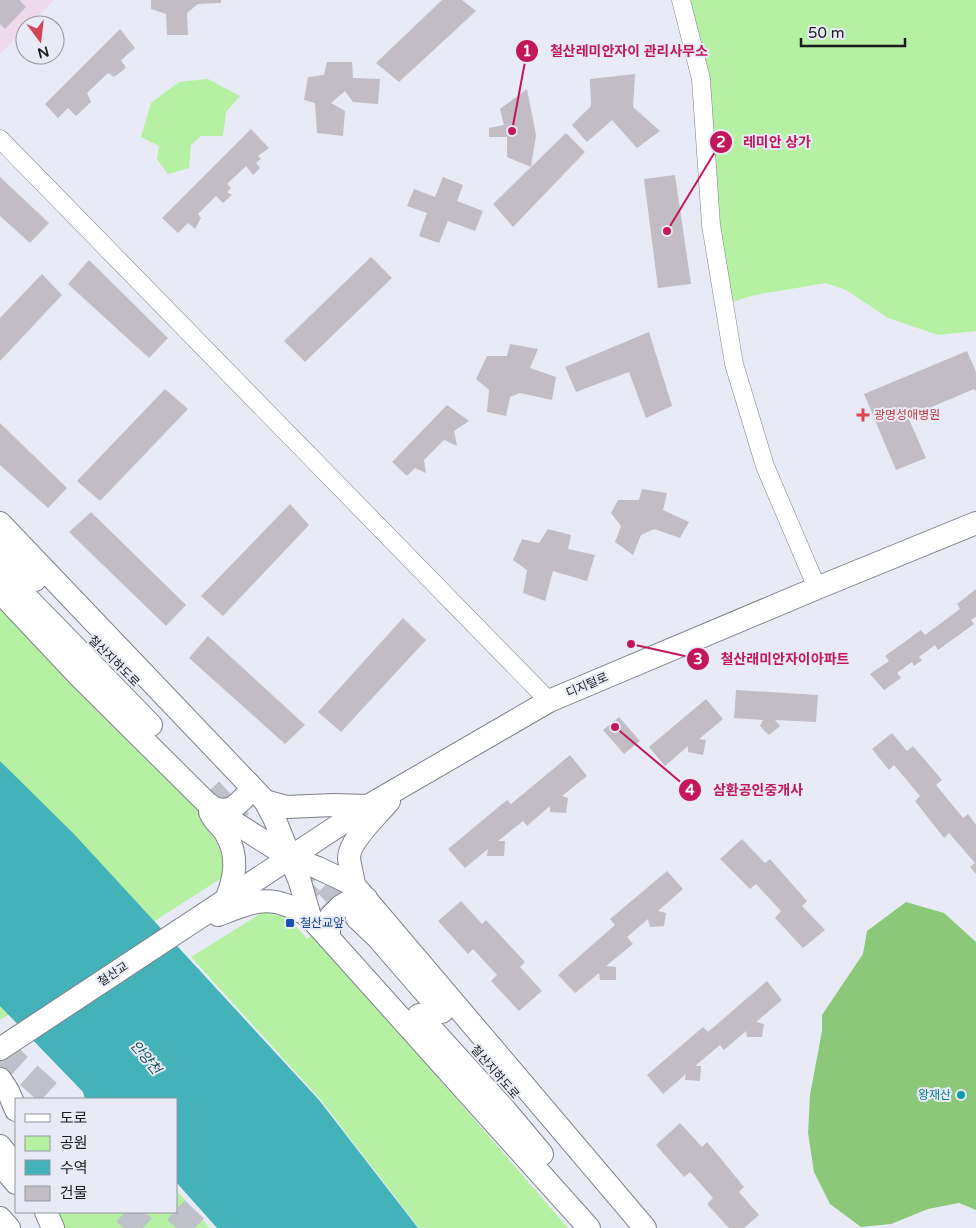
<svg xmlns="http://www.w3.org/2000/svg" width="976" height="1228" font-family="'Varela Round','Noto Sans KR',sans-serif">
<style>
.education{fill:#eedaea}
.green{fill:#b5f0a3}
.forest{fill:#8cc879}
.water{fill:#43b3b9}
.building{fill:#c2bcc4}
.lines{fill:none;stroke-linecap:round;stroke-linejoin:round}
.major-tunnel{stroke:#bfc1ca;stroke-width:22;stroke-dasharray:22 11;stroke-linecap:butt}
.highway-tunnel{stroke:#bfc1ca;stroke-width:26;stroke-dasharray:26 13;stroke-linecap:butt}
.minor-casing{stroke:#7f818a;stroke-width:19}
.major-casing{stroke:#7f818a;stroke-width:24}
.minor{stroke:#fff;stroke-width:18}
.major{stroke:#fff;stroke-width:22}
.health-dot{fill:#e0444e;stroke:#e8ebf5;stroke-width:2}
.transit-dot{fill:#1a4fb4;stroke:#e8ebf5;stroke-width:2}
.culture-dot{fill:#0f9aa8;stroke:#e8ebf5;stroke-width:2}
.labels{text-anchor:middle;stroke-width:4;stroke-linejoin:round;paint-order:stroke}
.health-label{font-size:12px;fill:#be3a42;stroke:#e8ebf5;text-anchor:start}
.street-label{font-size:12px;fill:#191a1d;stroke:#e8ebf5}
.transit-label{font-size:12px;fill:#164399;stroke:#e8ebf5;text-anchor:start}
.culture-label{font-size:12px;fill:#0d838f;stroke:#e8ebf5;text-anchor:end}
.water-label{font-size:14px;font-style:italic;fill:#115256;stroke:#e8ebf5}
.leader{fill:none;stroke:#c2185b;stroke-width:2}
.callout-dot{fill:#c2185b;stroke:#e8ebf5;stroke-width:2}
.mark-label{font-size:15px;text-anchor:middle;font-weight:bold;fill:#fff}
.callout-label{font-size:14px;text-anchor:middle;font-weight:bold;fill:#c2185b;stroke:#e8ebf5;stroke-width:4;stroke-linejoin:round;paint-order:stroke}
</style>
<rect width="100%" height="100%" fill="#e8ebf5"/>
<path class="education" d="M0 0H54L29 25H25V29L0 54Z"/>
<g class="green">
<path d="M681 0H976V331L938 335 888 318 846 290 826 283 755 295 725 304 701 79Z"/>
<path d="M208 79 240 96 226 112 223 136H201L191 145 189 168 168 174 157 159 159 146 141 137 151 103 179 82Z"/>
<path d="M0 595 209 819 228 874 0 1020Z"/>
<path d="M263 912 289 918 307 939 314 934 568 1228H419L320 1099 191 957Z"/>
<path d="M176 1190 210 1228H64L58 1212H176Z"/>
</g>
<path class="forest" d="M906 902 944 913 976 942V1210L959 1203 928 1209 891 1224 861 1227 830 1204 814 1172 808 1133 810 1095 822 1031V1015L863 954 867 931Z"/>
<path class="water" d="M0 761 74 834 319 1100 418 1228H217L176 1182V1099H85L83 1092 0 1006Z"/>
<g class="building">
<path d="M0 0H21L20 1 26 7 5 29 0 24Z"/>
<path d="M151 0H221V3L198 4 187 13 188 35H167L166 14 151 9Z"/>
<path d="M442 0H462L476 11 399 82 376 63Z"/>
<path d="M120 29 135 48 121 60 126 68 114 77 108 73 87 93 91 102 76 116 68 108 58 118 45 104Z"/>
<path d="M327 62H352L353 78 380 79 378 104 353 102 345 91 331 103 345 111 343 136 317 133 315 103 304 100 308 77 324 75Z"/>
<path d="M635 74 633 107 660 131 637 148 612 120 587 142 572 125 591 106 590 79Z"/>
<path d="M527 89 536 135 531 167 566 133 585 152 513 227 493 204 531 167 507 157V137H489V128L504 125 500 109Z"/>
<path d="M251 129 269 148 258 156 261 159 256 163 260 168 253 175 246 166 227 184 231 188 227 192 232 195 223 203 216 196 198 214 201 218 195 229 188 223 178 233 162 218Z"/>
<path d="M675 175 691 284 658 288 644 179Z"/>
<path d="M0 177 49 223 30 243 0 216Z"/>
<path d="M443 177 463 185 457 201 483 211 475 231 448 221 439 243 419 236 427 213 407 206 414 189 435 197Z"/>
<path d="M371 257 392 278 305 362 284 341Z"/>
<path d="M89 260 168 338 149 358 68 284Z"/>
<path d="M42 274 62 295 0 361V318Z"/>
<path d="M649 332 672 406 646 418 629 372 576 392 565 367Z"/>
<path d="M510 344 538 349 530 368 556 377 552 400 520 393 510 397 506 416 487 412 489 390 476 379 487 356H507Z"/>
<path d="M967 351 976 372V391L974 389 908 417 926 458 896 470 864 394Z"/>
<path d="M165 389 188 409 100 501 77 481Z"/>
<path d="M447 405 469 421 454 431 457 446 444 440 424 460 426 473 415 468 407 476 392 462Z"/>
<path d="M0 423 67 488 48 508 0 465Z"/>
<path d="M642 489 667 493 663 510 689 522 680 538 654 529 641 535 633 555 615 542 621 526 611 513 618 500H639Z"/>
<path d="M290 504 309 525 223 616 201 596Z"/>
<path d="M91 512 186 605 166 626 69 532Z"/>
<path d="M548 529 571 535 568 549 595 555 587 581 553 571 545 601 523 593 527 570 513 560 522 539 539 543Z"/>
<path d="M976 589V617L971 620 974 624 938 650 935 645 919 657 922 660 914 666 912 662 897 673 901 678 884 690 870 674 889 661 885 656 921 630 925 635 960 609 957 604Z"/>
<path d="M403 618 426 640 341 732 318 712Z"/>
<path d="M208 636 305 725 285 744 189 658Z"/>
<path d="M736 690 818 695 816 722 775 720 780 726 769 735 760 726 763 720 734 718Z"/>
<path d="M706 699 723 719 699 739 706 740 703 755 688 752V746L665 766 649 747Z"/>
<path d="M619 717 640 741 624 754 603 730Z"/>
<path d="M892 733 907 751 913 746 942 780 936 785 963 818 968 814 976 825V874L970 867 975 863 949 833 944 838 915 801 920 796 894 765 889 770 872 749Z"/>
<path d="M570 755 587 776 562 796 568 798 566 813 550 812V806L527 826 523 821 498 841H505L504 856H487L488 849 465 868 448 849 507 800 511 804Z"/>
<path d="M742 839 765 863 770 859 807 901 802 906 825 930 803 948 775 918 781 911 756 884 750 889 720 859Z"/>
<path d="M667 871 683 889 658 911 666 913 664 926 650 927 648 919 627 937 633 944 606 966 616 967V980H600L599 973 575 993 558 975 615 925 610 919Z"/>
<path d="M461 901 482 924 486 920 525 962 520 967 542 991 519 1011 491 981 497 975 473 949 468 954 438 921Z"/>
<path d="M767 981 782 1000 756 1022 764 1024 762 1037H747L746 1031 724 1050 720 1045 695 1066H701L700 1081 685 1080 686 1074 663 1094 647 1075 703 1027 708 1032Z"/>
<path d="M680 1123 702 1147 707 1142 744 1187 739 1192 759 1215 744 1228H729L707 1204 713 1198 690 1172 684 1177 656 1145Z"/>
</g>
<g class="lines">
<g class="major-tunnel">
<path d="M211 789 241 821"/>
<path d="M303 861 356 918"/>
<path d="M298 884 343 932"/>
</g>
<g class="highway-tunnel">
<path d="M0 1049 55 1099"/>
<path d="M176 1210 195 1228"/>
<path d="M125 1212 143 1228"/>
</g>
<g class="minor-casing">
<g id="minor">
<path d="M681 0 701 79 711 225 734 364 765 466 817 588"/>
<path d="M0 139 549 701"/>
</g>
</g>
<g class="major-casing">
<g id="major">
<path d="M0 523 265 801 275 820 300 882 310 917"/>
<path d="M0 547 35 580"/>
<path d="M0 570 151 725"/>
<path d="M0 592 80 677 207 803 232 821 289 857 318 868 354 885 645 1228"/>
<path d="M265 801 287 807 333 805 368 806"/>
<path d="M215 809 226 810 234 807 243 799 249 791V784"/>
<path d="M210 812C213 821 222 826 226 834 239 856 235 878 226 900"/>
<path d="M354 885C353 876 350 867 349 858 349 840 378 815 389 801"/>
<path d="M218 915C257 900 272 893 310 917L589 1228"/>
<path d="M357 918 377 937 442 1012"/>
<path d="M329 938V925L331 916 341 906 353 899 366 898"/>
<path d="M419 1015 506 1111 542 1154"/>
<path d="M0 1049 368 806 549 701 817 588 976 523"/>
<path d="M0 1079 8 1091 16 1110"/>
<path d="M0 1146 16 1166"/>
<path d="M0 1164 16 1183"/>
<path d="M46 1212 53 1228"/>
<path d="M0 1218 9 1228"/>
</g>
</g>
<use href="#minor" class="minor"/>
<use href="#major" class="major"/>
</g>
<path class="health-dot" d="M860.5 407.5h5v5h5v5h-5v5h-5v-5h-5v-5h5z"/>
<rect class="transit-dot" x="285" y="918" width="10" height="10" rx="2.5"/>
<circle class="culture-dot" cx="961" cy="1095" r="5"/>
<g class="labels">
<g class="health-label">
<text x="874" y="419">광명성애병원</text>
</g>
<g class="street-label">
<text transform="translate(114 661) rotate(45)" y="4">철산지하도로</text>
<text transform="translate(587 685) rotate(-23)" y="4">디지털로</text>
<text transform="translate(113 974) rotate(-33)" y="4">철산교</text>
<text transform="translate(495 1072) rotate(49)" y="4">철산지하도로</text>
</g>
<g class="transit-label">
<text x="300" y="927">철산교앞</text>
</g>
<g class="culture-label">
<text x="951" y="1099">왕재산</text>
</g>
<g class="water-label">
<text transform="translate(146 1057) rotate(50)" y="5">안양천</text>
</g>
</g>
<path class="leader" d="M512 131L527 51M667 231L721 142M631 644L698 659M615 727L690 790"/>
<g class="callout-dot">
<circle cx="512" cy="131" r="5"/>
<circle cx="667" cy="231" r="5"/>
<circle cx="631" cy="644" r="5"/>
<circle cx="615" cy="727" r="5"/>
<circle cx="527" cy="51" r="12"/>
<circle cx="721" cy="142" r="12"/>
<circle cx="698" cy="659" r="12"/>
<circle cx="690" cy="790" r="12"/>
</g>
<g class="mark-label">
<text x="527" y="56">1</text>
<text x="721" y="147">2</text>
<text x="698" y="664">3</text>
<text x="690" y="795">4</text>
</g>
<g class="callout-label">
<text x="629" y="56">철산레미안자이 관리사무소</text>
<text x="777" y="147">레미안 상가</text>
<text x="785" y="664">철산래미안자이아파트</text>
<text x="758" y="795">삼환공인중개사</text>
</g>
<rect x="15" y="1098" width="162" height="115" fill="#e8ebf5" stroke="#95979f"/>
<rect x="25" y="1114" width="25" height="8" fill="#ffffff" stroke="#95979f"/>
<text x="60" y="1123" font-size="15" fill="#191a1d">도로</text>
<rect x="25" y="1136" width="25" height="15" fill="#b5f0a3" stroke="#95979f"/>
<text x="60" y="1148" font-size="15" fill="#191a1d">공원</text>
<rect x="25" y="1160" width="25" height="15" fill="#43b3b9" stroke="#95979f"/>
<text x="60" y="1173" font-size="15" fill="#191a1d">수역</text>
<rect x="25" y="1186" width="25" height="15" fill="#c2bcc4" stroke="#95979f"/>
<text x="60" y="1198" font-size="15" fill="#191a1d">건물</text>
<g transform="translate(40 40) rotate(165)"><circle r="24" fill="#e8ebf5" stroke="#95979f"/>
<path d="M0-4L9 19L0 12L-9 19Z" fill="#d34258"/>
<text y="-8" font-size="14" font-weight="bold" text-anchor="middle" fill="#191a1d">N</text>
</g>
<path d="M801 38v8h104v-8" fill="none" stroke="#191a1d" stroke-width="2.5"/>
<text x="808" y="38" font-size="15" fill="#191a1d" stroke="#e8ebf5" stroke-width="4" paint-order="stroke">50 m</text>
</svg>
